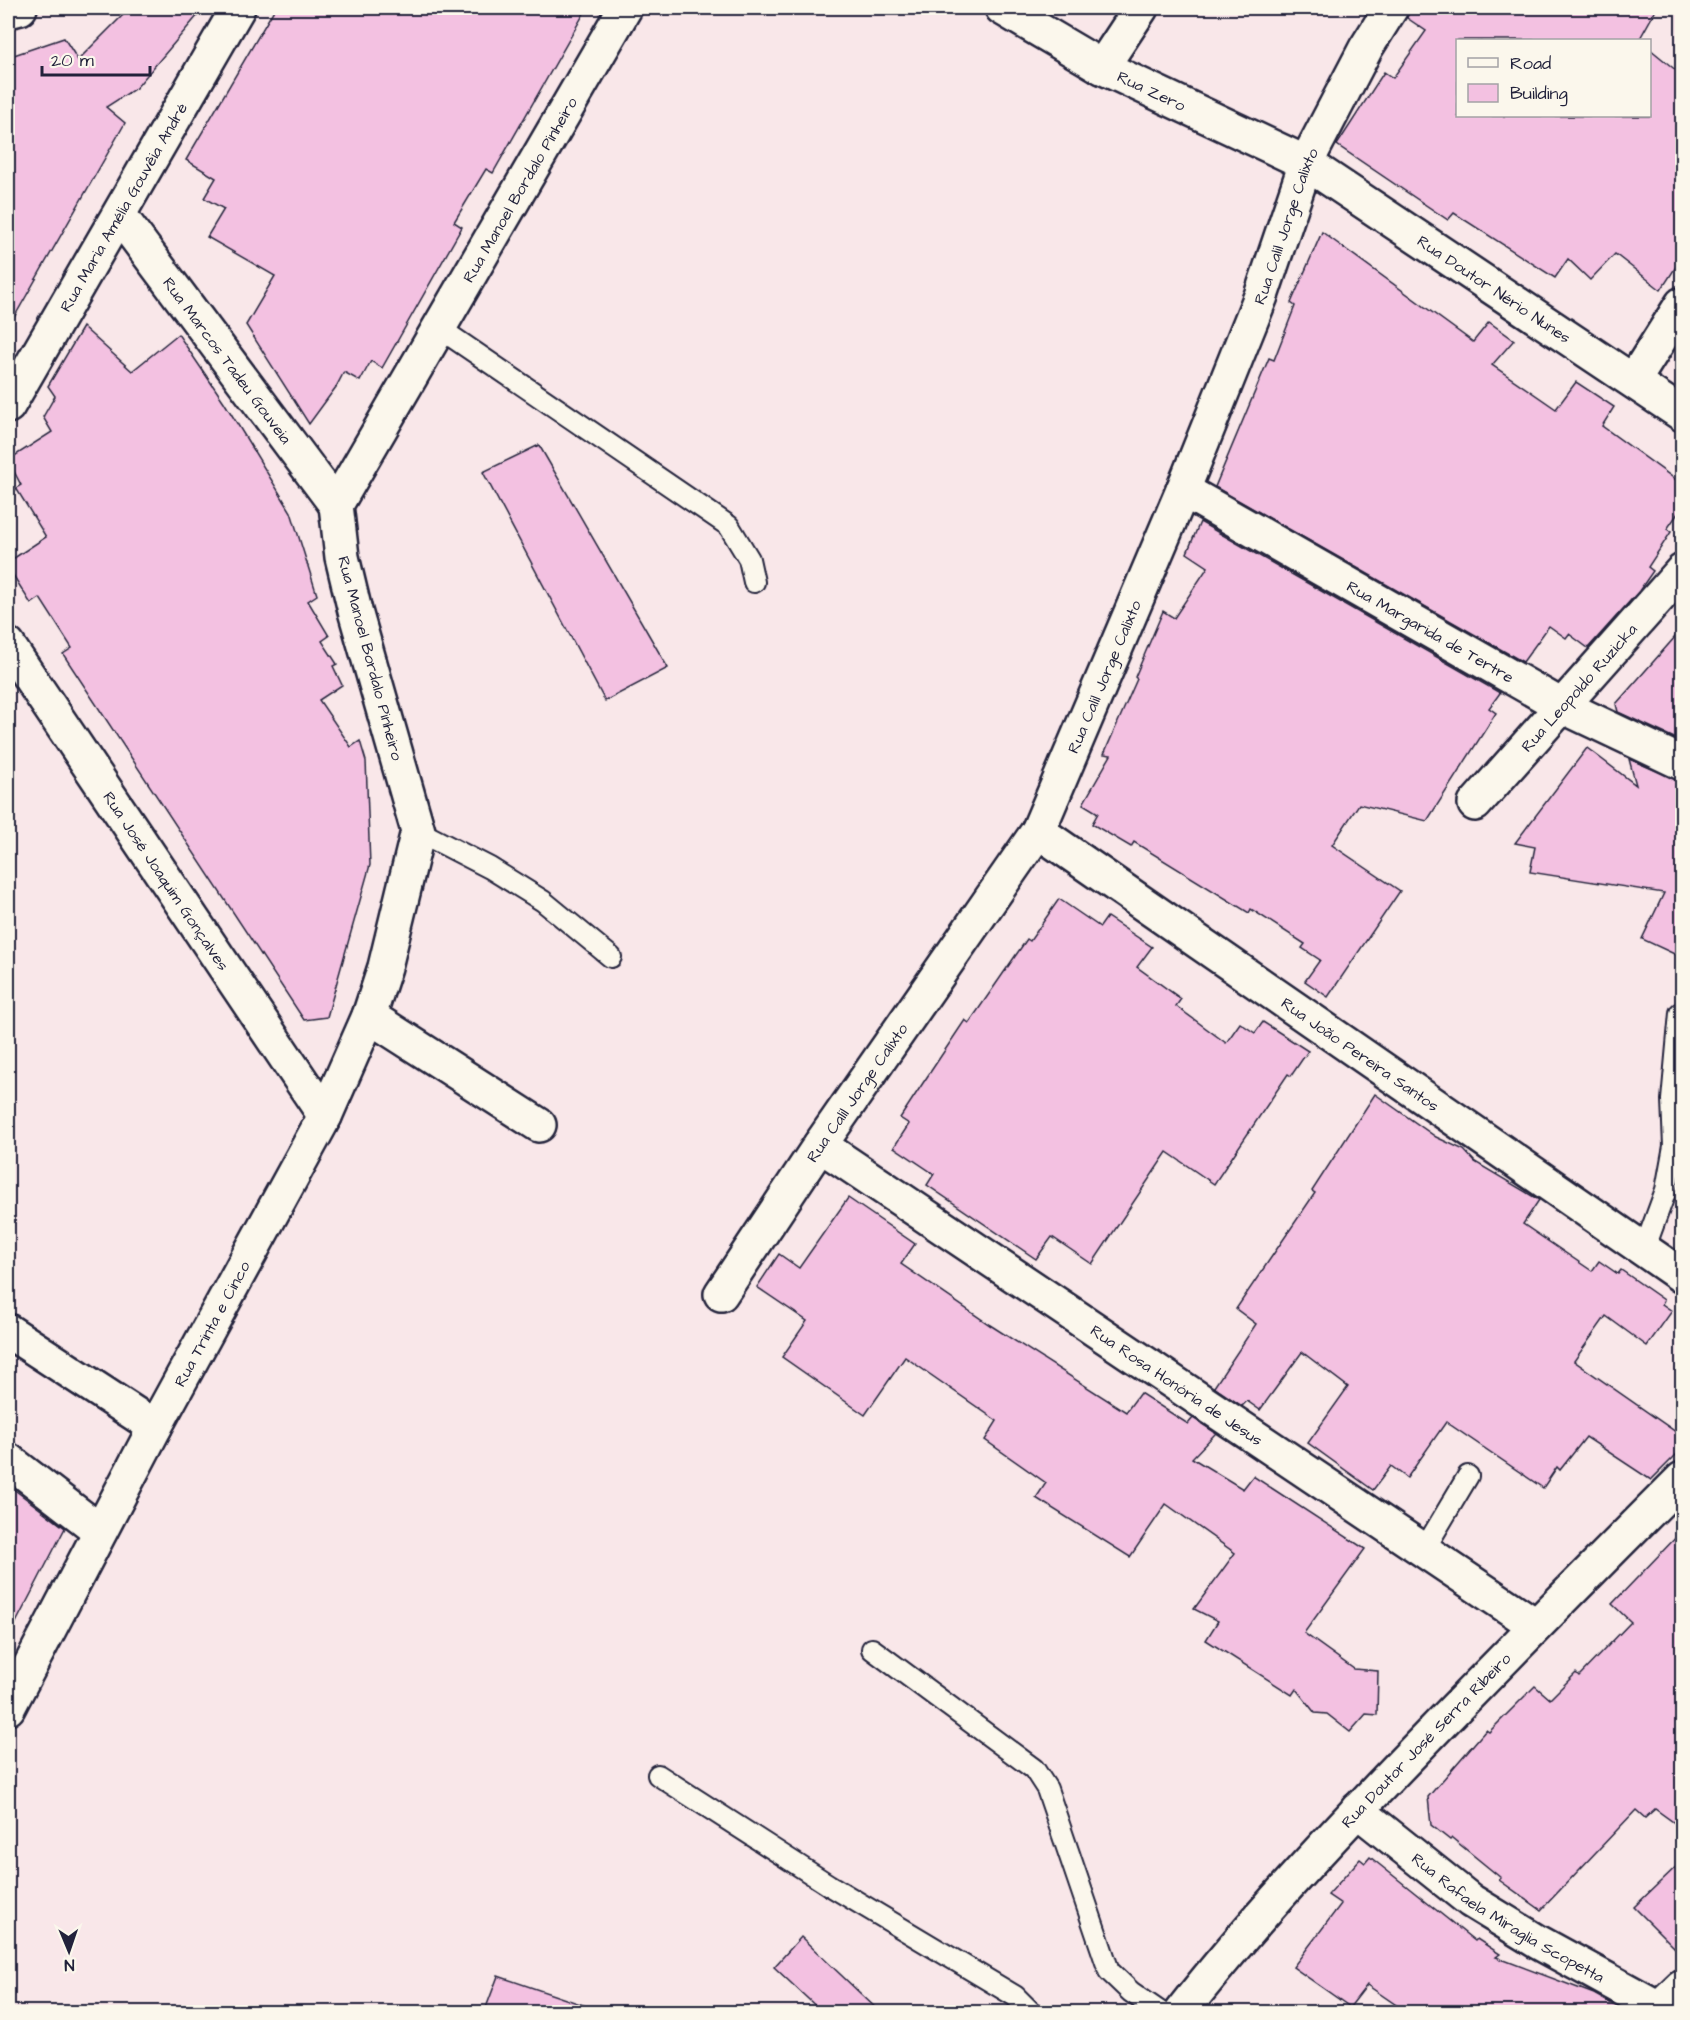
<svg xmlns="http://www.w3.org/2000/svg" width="1690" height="2020" font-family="'Architects Daughter',sans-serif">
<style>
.building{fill:#f3c1e1;stroke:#22223b;stroke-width:1.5}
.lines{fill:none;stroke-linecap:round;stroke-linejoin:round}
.lane-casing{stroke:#22223b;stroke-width:24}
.street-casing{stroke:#22223b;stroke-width:38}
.lane{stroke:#fbf7ec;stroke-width:20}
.street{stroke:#fbf7ec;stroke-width:33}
.labels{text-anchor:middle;stroke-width:6;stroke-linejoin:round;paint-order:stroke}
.street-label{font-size:16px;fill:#22223b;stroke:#fbf7ec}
</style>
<rect width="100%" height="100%" fill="#f9e7e9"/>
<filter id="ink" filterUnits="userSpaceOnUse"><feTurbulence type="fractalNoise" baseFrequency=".0167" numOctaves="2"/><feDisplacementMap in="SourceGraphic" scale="12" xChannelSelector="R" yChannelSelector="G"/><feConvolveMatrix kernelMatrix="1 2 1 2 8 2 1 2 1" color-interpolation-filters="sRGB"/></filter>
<g filter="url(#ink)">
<g class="building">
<path d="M130 8H204L136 88 106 107 125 123 8 328V57L64 38 78 60Z"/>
<path d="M275 8H587L493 173 486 169 454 222 462 227 382 368 371 361 360 381 344 372 336 387 309 424 246 325 275 276 207 237 224 209 204 198 216 178 186 160Z"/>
<path d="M1410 8H1657L1639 40H1458V116H1650V49L1683 76V256L1661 290 1615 254 1590 280 1568 259 1555 278 1454 213 1448 220 1337 145 1384 72 1393 78 1426 31 1407 18Z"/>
<path d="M1322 232 1473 342 1489 322 1514 340 1492 365 1556 409 1576 382 1614 407 1602 426 1683 485V506L1667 529 1671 532 1648 567 1653 571 1639 591 1588 648 1569 634 1566 638 1549 626 1523 662 1215 487 1269 358 1274 360 1295 306 1291 303Z"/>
<path d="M83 327 132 371 178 334 224 402 291 512 317 595 308 601 329 636 322 641 337 664 333 666 342 685 319 700 351 747 360 741 366 761 370 865 327 1017 304 1020 63 654 72 648 40 598 31 604 8 567V562L46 537 16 488 21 485 8 460 52 432 43 417 55 396 48 386Z"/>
<path d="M539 445 668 668 605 701 483 472Z"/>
<path d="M1200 522 1500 693 1489 708 1496 713 1427 821 1359 804 1332 845 1400 891 1328 997 1305 981 1320 960 1302 948 1305 944 1251 909 1249 913 1134 842 1131 847 1092 824 1098 813 1083 804 1111 755 1104 754 1137 679 1135 677 1163 611 1174 618 1208 567 1187 553Z"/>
<path d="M1683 628V742L1618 712 1616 704Z"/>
<path d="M1587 748 1636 785 1629 759 1683 782V958L1642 939 1664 893 1530 872 1535 847 1515 843Z"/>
<path d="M1059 899 1100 927 1107 917 1152 947 1137 967 1181 999 1176 1006 1226 1043 1240 1023 1255 1033 1263 1022 1308 1051 1291 1076 1288 1074 1214 1184 1167 1152 1092 1264 1052 1237 1036 1259 927 1185 934 1174 894 1147 909 1124 900 1118 923 1083 965 1020 969 1023 1027 939 1030 941Z"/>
<path d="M1375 1094 1436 1137 1464 1150 1475 1162 1539 1200 1523 1224 1592 1271 1599 1261 1618 1274 1621 1270 1664 1300 1662 1304 1672 1311 1647 1346 1606 1316 1574 1361 1683 1437V1448L1651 1480 1586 1437 1560 1470 1557 1467 1543 1488 1446 1422 1407 1478 1391 1466 1373 1490 1308 1443 1348 1387 1302 1352 1260 1410 1247 1401 1242 1406 1214 1387 1256 1324 1236 1309 1315 1193 1312 1191Z"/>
<path d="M848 1198 915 1244 901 1264 990 1325 1126 1412 1140 1393 1188 1424 1193 1418 1216 1433 1192 1458 1243 1489 1253 1476 1365 1549 1304 1633 1354 1669 1378 1671 1377 1715 1366 1714 1350 1732 1327 1714 1315 1713 1296 1689 1292 1695 1206 1640 1218 1621 1194 1609 1235 1553 1166 1504 1130 1557 1036 1498 1046 1483 985 1440 997 1421 905 1357 865 1415 782 1357 807 1321 757 1287 779 1254 799 1268Z"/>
<path d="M8 1485 65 1528 8 1638Z"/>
<path d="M1683 1530V1829L1655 1809 1645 1818 1636 1810 1541 1910 1499 1880 1501 1878 1452 1838 1450 1840 1431 1825 1428 1797 1486 1730 1489 1732 1535 1686 1550 1699 1576 1673 1579 1676 1631 1622 1612 1604Z"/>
<path d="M1370 1857 1475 1941 1477 1939 1500 1954 1496 1957 1594 1994 1628 2013H1408L1367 1985 1350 2007 1293 1967 1341 1904 1328 1895 1360 1859 1365 1863Z"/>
<path d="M1683 1860V1956L1634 1907Z"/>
<path d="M801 1937 881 2013H823L774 1967Z"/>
<path d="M498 1976 592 2008 591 2013H484Z"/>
</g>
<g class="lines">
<g class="lane-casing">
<g id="lane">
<path d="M439 328 729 526 749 559 754 582"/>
<path d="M418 831 490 868 543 901 611 957"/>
<path d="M1644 1250 1666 1190 1674 1146 1672 1100 1680 1013"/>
<path d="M1424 1550 1468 1476"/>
<path d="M872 1649 1034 1769 1047 1789 1109 1971 1131 1992 1160 2012"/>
<path d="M658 1775 829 1885 1015 1996 1031 2012"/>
</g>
</g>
<g class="street-casing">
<g id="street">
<path id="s1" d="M1002 8 1102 67 1306 163 1682 414"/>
<path d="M8 11 20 8"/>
<path d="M1102 67 1141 8"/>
<path id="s2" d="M120 216 336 505"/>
<path d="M1634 380 1682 304"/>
<path id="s3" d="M8 406 238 8"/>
<path id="s4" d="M1183 490 1562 706 1682 763"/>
<path id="s5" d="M8 645 325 1116"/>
<path id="s6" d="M1475 804 1682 571"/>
<path id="s7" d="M1038 831 1682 1276"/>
<path d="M369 1016 539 1125"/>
<path id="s8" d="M820 1145 1535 1625"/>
<path id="s9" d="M721 1294 820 1145 1038 831 1183 490 1261 296 1306 163 1366 48 1391 8"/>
<path d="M8 1331 155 1427"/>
<path d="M8 1460 100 1531"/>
<path id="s10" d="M8 1708 155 1427 325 1116 369 1016 385 967 418 831 355 611 342 557 336 505 625 8"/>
<path id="s11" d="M1357 1810 1471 1901 1538 1942 1666 2012"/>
<path id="s12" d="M1181 2012C1254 1919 1335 1833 1417 1748 1505 1657 1593 1568 1682 1479"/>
<path d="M1655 2012 1682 1986"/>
</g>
</g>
<use href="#lane" class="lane"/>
<use href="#street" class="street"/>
</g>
</g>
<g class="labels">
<g class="street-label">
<text dy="6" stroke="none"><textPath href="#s1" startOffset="171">Rua Zero</textPath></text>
<text dy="6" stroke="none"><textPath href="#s10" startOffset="1674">Rua Manoel Bordalo Pinheiro</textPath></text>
<text dy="6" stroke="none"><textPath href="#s3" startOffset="230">Rua Maria Amélia Gouvêia André</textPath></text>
<text dy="6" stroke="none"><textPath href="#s9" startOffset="1215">Rua Calil Jorge Calixto</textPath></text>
<text dy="6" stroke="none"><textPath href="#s1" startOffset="568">Rua Doutor Nério Nunes</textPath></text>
<text dy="6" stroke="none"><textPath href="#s2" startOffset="180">Rua Marcos Tadeu Gouveia</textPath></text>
<text dy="6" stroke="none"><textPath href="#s4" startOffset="285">Rua Margarida de Tertre</textPath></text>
<text transform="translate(371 658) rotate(75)" y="6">Rua Manoel Bordalo Pinheiro</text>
<text dy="6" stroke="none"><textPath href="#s9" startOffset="729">Rua Calil Jorge Calixto</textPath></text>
<text dy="6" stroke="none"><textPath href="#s6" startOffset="156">Rua Leopoldo Ruzicka</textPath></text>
<text dy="6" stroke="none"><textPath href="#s5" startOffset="284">Rua José Joaquim Gonçalves</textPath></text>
<text dy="6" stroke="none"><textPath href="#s7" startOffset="392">Rua João Pereira Santos</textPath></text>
<text dy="6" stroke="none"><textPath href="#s9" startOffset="243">Rua Calil Jorge Calixto</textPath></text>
<text dy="6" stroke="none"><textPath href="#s10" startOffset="435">Rua Trinta e Cinco</textPath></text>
<text dy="6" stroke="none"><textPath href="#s8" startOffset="430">Rua Rosa Honória de Jesus</textPath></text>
<text dy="6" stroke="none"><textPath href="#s12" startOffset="366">Rua Doutor José Serra Ribeiro</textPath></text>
<text dy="6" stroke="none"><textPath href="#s11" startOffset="186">Rua Rafaela Miraglia Scopetta</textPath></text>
</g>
</g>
<rect width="1690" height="2020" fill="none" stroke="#fbf7ec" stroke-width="30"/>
<rect x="15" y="15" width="1660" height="1990" fill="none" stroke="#22223b" stroke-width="2" filter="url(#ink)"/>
<rect x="1456" y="39" width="195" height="78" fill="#fbf7ec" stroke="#a4a2a5" stroke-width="1.5"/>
<rect x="1468" y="58" width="30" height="9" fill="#fbf7ec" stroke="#a4a2a5" stroke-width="1.5"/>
<text x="1510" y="69" font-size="18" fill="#22223b">Road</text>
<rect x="1468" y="84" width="30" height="18" fill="#f3c1e1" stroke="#a4a2a5" stroke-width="1.5"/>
<text x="1510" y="99" font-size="18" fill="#22223b">Building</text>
<g transform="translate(69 1951) rotate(178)" stroke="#fbf7ec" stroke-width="4.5" paint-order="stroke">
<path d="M0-4.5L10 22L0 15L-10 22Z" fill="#22223b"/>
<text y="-9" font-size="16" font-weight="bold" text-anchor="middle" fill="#22223b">N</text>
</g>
<path d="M42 66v9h108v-9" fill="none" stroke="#22223b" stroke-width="3"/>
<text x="51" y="66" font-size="18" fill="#22223b" stroke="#fbf7ec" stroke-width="4.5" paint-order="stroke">20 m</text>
</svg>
